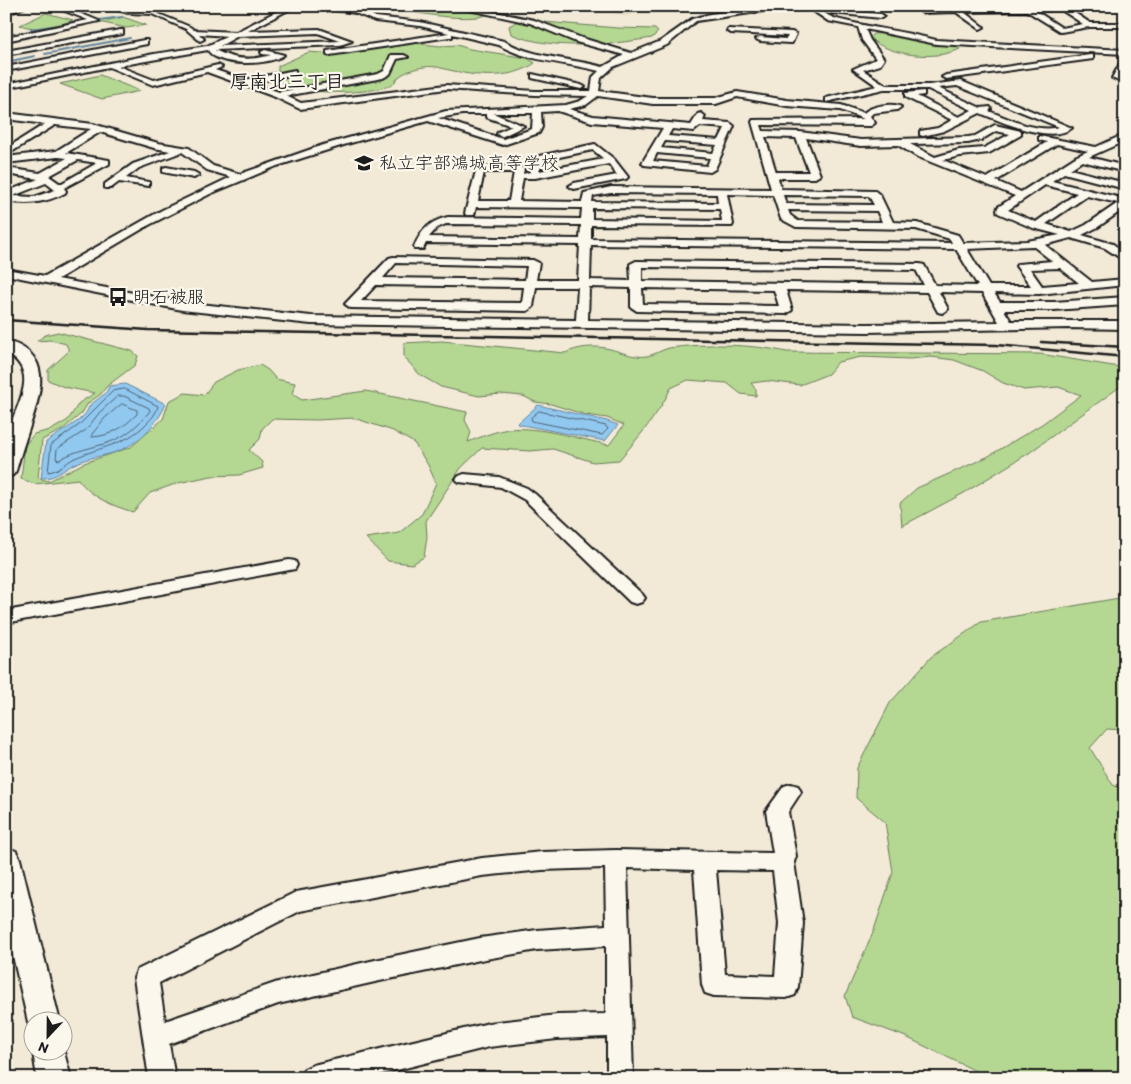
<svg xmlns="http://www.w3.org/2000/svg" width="1131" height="1084" font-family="Itim,'Klee One',sans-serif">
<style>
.built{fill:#e8dabe}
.green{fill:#b4d792;stroke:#687a57}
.water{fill:#91c8f0;stroke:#62839b}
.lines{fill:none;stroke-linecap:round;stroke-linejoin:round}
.shore{stroke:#4b6171;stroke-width:1}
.stream{stroke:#62839b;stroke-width:2}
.minor-casing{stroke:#1c1c1c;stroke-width:4}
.major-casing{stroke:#1c1c1c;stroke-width:4}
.minor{fill:#fbf7ec;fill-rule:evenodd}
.major{fill:#fbf7ec;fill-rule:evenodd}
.rail{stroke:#1c1c1c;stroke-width:2.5}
.labels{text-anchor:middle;stroke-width:4.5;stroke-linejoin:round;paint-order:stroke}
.far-poi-label{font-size:18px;fill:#1c1c1c;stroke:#fbf7ec;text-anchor:start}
.far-neighbourhood-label{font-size:19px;font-weight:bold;fill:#1c1c1c;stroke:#fbf7ec}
</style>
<rect width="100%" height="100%" fill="#f2ead7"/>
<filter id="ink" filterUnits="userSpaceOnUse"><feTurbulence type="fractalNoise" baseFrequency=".02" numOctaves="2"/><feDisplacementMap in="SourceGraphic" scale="10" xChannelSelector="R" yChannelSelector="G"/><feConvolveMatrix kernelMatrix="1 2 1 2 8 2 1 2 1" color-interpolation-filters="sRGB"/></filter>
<g filter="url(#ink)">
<path class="built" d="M584 6H689L687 10 678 13 657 14 640 12 625 16Z"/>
<g class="green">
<path d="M382 6H502C495 11 487 16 478 17 451 20 409 12 382 6Z"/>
<path d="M46 13 73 20C58 27 35 31 20 25Z"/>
<path d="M123 17 146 25 126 28 99 22Z"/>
<path d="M531 21 618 28 655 29 658 32 652 38C607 45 554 51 511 34L509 26 516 22Z"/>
<path d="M885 33 946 41 960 49C934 61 891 56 869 38L873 34Z"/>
<path d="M414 43 440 46 457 45 470 49 527 58 535 63C513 79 479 77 454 71 443 69 436 65 424 67 416 68 407 71 400 76 396 79 394 85 389 86 363 95 300 96 278 79V66L309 52 333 54Z"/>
<path d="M100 75 140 91 102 99 60 84Z"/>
<path d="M58 332 132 351 138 356 135 365 107 386 101 394 88 403 82 413 62 430 42 440 38 478 49 481 84 463 131 447 163 419 169 401 185 393 204 395 214 382 238 370 260 365 268 370 276 379 295 383 292 394 302 400 366 391 467 412 465 420 471 432 468 442C481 437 495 431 509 429 538 426 580 439 609 445L624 425 607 418 586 415 551 404 535 402 523 396 501 394 479 396 441 387 420 375 404 357V343L442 341 565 353C579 347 594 345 610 349 622 352 634 358 647 356 654 355 661 350 669 348 704 343 752 344 787 352L1040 354 1125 368V383L1029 453 964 493 902 526 900 503 917 488 987 457 1042 424 1081 395 1058 387 1024 390 1003 383 983 371 954 360 931 357 910 359 861 357 838 362 828 374 800 385 767 381 751 383 756 390V396L741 394 727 383 688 380 671 388C658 415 639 437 619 460L593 462 553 449 530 451 482 448 461 468 426 521 427 537 424 557 412 564 388 561 366 538 399 533 422 514 436 483 428 465 414 443 393 431 354 418 317 420 272 419 262 429 260 439 249 450 262 462 263 468 239 475 211 476 178 483 150 493 133 512C111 505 92 498 78 479L35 484 21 479 25 445 34 434 51 430 68 420 79 403 95 393 64 387 48 380V370L69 351 66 344 51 340 37 341 45 335Z"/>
<path d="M1125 597V730L1107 729 1090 748 1113 785 1125 790V1078H990L906 1037 852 1017 845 996 874 930 893 872 885 822 856 798 857 768 890 703 931 657 981 622Z"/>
</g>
<g class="water">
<path d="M125 384 166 404C158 423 140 442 121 450 108 456 93 456 79 462 65 467 58 479 41 478L46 442 78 421 86 413 90 405 106 393 109 386Z"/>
<path d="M538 405 607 421 618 425 605 441 517 424Z"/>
</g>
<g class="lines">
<g class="shore">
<path d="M125 389 158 406C156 414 151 419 145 425 125 445 100 447 75 458 66 462 59 471 48 472L51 445 79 425 113 391Z"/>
<path d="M118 396H124L149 408 150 411C139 424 127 436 110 442 93 448 75 450 59 460L56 459 57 449 86 430 99 413Z"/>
<path d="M122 404 137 410V414C124 427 111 436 92 437V434L105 418Z"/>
<path d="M539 411 606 426 608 429 602 435 532 421 531 418Z"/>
</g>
<g class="stream">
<path d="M99 20 122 17"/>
<path d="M61 25 73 22"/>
<path d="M31 29 59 25"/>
<path d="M45 54 130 38"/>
<path d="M6 62 35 56"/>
</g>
<g class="minor-casing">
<g id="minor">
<path d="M17 6H27L6 15V11Z"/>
<path d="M52 6H62L99 21 6 41V37L88 20Z"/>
<path d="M106 6 151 10 153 6H159L157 12 159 14 190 27 194 30 236 32 287 6H296L248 31 319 29 352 41 340 45 215 50C233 60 251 61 271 55L262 54 261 52 265 50 284 55C269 66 217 67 208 50L118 66 154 80 218 65 222 67 215 70 245 80 295 70V74L253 83 279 92 378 74 384 71 391 55H404L408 57 397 59 390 74 383 78 286 96 301 103 446 85 535 91H591L593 77 599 71C566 62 529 62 499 45L452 34V37H449L330 55H327V51L449 33 420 26 375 21 355 13 311 6H333L364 12 385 6H396L370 14 376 17 420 22 504 41C534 58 570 58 603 67L624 55 576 42 530 23 451 6H466L534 20 582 38 631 53 661 41 692 19 710 14 776 6H798L696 21 667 45 613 67 601 78 599 91 653 98H715L737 92 787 100 841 105 864 113C870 106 894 102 901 107L897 110 873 113 870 116 875 123 871 126 761 125 763 131 800 132 861 140 968 137 975 136 995 125 1021 131V135L989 153 960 156 943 160 987 178 1047 142 1039 140V136L1096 147 1125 134V141L1089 157 1125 166V172L1082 161 1070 169 1125 183V189L1064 173 1052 181 1125 199V208L1098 227 1082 235 1113 244 1125 253V261L1105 248 1071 238 1045 245 1092 282 1125 279V285L1039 294 994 293 1000 302H1054L1125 297V305L1054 310H1004L1011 321H1125V329L1069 328 867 332 311 324 182 310 6 275V269L45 276 162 210 231 177 207 170 182 152 139 168 126 178 149 182V186L119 182 111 188H105V184L133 164 170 151 154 148 100 132 66 153 109 160V164L64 188 66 191 65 193C45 203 28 205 6 201V192L38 179 6 174V168L40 173 67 158 58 157 6 163V157L56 151 91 129 55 125 13 151 10 150V146L45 124 6 119V113L93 124 158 143 189 148 213 166 240 174 323 145 446 111 566 105 580 101 588 96 535 95 446 89 300 109 275 97 207 72 153 85 109 67 6 88V84L154 54 207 46 228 36 199 34 204 39 200 41 186 29 152 14 128 13ZM318 33 340 41 220 46 238 36ZM598 96 653 104H716L737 97 787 106 840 110 864 119 753 120 752 122 771 189 611 187 584 193 582 202 519 201 523 178H535L609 164 617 175 574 183 569 186 574 189 626 179 628 177 614 159 595 144 539 156 530 172 523 174 524 169 519 166 477 167 465 213 466 215H474L476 207 582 208 581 219 448 217C430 221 421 230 414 247L415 249H423L426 243 580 245 578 280H536L539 263 533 260 393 257 389 258 345 304 351 308 527 311 533 307 536 287H578L576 320 311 316 182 302 58 279 149 225 210 194 277 166 347 144 428 121 503 145 539 133 542 127 541 112 558 111 592 122 663 128 642 163 644 165 710 172 715 169 734 126 730 123 703 121 705 116 701 113 698 114 691 125 593 116 569 109 586 105ZM493 113H533L532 129 503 139 438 118 462 114H486V117L512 126 498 132 497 134 501 137 524 126ZM700 126 725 128 719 140 668 136 672 129 694 131ZM996 131 1010 134 984 148 959 150 935 157 910 144 968 143 981 140ZM765 137 796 138 809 172H776ZM806 138 861 146 898 145 916 156 1015 196 998 207 997 211 998 213 1033 228 1060 235 1027 241 963 243 958 235 917 223 893 222 880 195 875 191 781 189 778 178H815L820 175ZM665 141 717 145 713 153 661 148ZM1057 144 1088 151 1077 156 1021 192 996 181ZM593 150 604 159 539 171 545 160ZM657 153 710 158 707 166 653 161ZM78 160 97 163 62 183H59L49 176ZM484 172H514L509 201H478ZM46 183 55 190 34 197 13 196ZM1045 185 1077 193 1036 222 1008 210ZM611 193 717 194 718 203 592 202 593 196ZM727 194 773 195 781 219 796 227 916 229 950 239 952 243 591 239V225L732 226 733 224ZM783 195 869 196 874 205 786 204ZM1087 196 1118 203 1086 225 1071 232 1046 224ZM592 208 720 209 722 221 592 219ZM788 210 877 211 882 222 798 221 790 215ZM446 224 581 225 580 239 429 237 437 228ZM591 245 956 249 978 286 935 285 924 265 920 264 636 261 630 264 631 281 590 280ZM1033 246 1052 261 1018 264 1016 266 1031 286H989L967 249ZM396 263 527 266 525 280 383 278ZM642 267 916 270 924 285 642 281ZM1060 268 1079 283 1042 286 1030 269ZM376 285 524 287 522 303 361 301ZM589 287 631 288V307L637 311 786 314 792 310 786 290 927 292 938 312 942 313 948 309 939 292 982 293 999 322 867 324 588 320ZM642 288 774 290 779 306 643 304Z"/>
<path d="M806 6C819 6 825 16 837 19 870 28 904 31 936 40L1125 50V54L936 44 865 29 870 40 884 59 880 65 863 70 886 85H929L961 81 1072 128C1051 144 1002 122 980 113L944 131 923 136 920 135V131L938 128 952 120 905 97V93L924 91V95L917 96 959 117 972 110 928 89H884L826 102V98L877 86 853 69 876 59 862 40 858 27 828 21ZM957 86 1059 127C1037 133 1009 119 989 111L991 109 990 107 981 108 938 88Z"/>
<path d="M1064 6 1067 8 1113 6 1072 11 1090 23H1125V27H1089L1061 32 1027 11 964 12 982 26 984 27 980 29 956 12 923 13 920 11 923 9ZM1061 10 1063 11 1083 24 1062 28 1036 11Z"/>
<path d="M834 10 881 14 884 16 881 18 832 13V11Z"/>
<path d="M728 29 792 32 796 34 792 43H789L760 41 756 39 760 37 786 39 788 36 731 33 727 31Z"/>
<path d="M120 30H123V34L6 55V51Z"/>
<path d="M144 40H147V44L6 71V67Z"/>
<path d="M1090 55H1093V59L946 79 942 77 946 75Z"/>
<path d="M1122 60H1125V69L1120 77 1125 79V84L1112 78Z"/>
<path d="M532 74 581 85 585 87 581 89 532 78Z"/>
<path d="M166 167 194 172 199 175 194 178 163 172V168Z"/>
<path d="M464 474 499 477 527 488 535 494 642 594 645 598 642 602 636 604 630 602 525 500 501 487 459 482 456 479 459 476Z"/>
<path d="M289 560 295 561 297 565 295 569 6 623V611Z"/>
<path d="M791 784 798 786 801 792 788 812 796 856 794 862 803 923 798 987 795 995 786 998 714 996 705 993 702 985 694 870 627 868 633 1078H607V1037L557 1039 489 1047 365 1078H300L304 1069 313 1065 489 1023 557 1015 606 1014V946L537 950 480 960 375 982 278 1004 169 1044 175 1078H149L134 978 137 970 296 892 482 858 542 852 616 850 773 853 766 811 784 786ZM605 868 606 925 537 930 480 938 375 960 278 982 165 1021 159 983 300 911 482 876 542 870ZM716 870 773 871 779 923 775 976 725 974Z"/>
</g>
</g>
<g class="major-casing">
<g id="major">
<path d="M6 341C54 353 41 393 30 426 25 441 20 456 16 471L13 475 6 477C6 465 5 453 6 441 10 412 45 374 6 353Z"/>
<path d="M6 847 16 851 20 859 60 1022H32V1033L28 1022 6 925Z"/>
<path d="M62 1045 71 1078H37L33 1052H62Z"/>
</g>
</g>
<use href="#minor" class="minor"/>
<use href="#major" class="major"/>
<g class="rail">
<path d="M6 320 148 330 996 345 1125 357"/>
<path d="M1041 342 1125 347"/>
</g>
</g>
</g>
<defs>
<g id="school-bare" transform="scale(1.5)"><path d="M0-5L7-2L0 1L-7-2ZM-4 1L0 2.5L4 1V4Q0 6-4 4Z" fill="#1c1c1c" stroke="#fbf7ec" stroke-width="2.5" paint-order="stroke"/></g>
<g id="bus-bare" transform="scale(1.5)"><path d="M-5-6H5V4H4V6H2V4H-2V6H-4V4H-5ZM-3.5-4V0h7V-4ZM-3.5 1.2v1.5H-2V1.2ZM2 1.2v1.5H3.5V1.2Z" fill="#1c1c1c" stroke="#fbf7ec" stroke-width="2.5" paint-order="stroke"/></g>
</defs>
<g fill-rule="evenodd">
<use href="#school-bare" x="364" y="163"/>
<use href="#bus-bare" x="118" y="297"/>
</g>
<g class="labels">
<g class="far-poi-label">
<text x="379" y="169">私立宇部鴻城高等学校</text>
<text x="133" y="303">明石被服</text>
</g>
<g class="far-neighbourhood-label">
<text x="287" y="88">厚南北三丁目</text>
</g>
</g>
<rect width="1131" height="1084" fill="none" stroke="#fbf7ec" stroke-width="25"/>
<rect x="12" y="12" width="1106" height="1059" fill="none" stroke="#1c1c1c" stroke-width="2" filter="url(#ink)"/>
<g transform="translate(48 1036) rotate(202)"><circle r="24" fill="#fbf7ec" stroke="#a29f99"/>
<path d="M0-4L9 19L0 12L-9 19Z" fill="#1c1c1c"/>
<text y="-8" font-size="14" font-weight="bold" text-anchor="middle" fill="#1c1c1c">N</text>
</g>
</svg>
